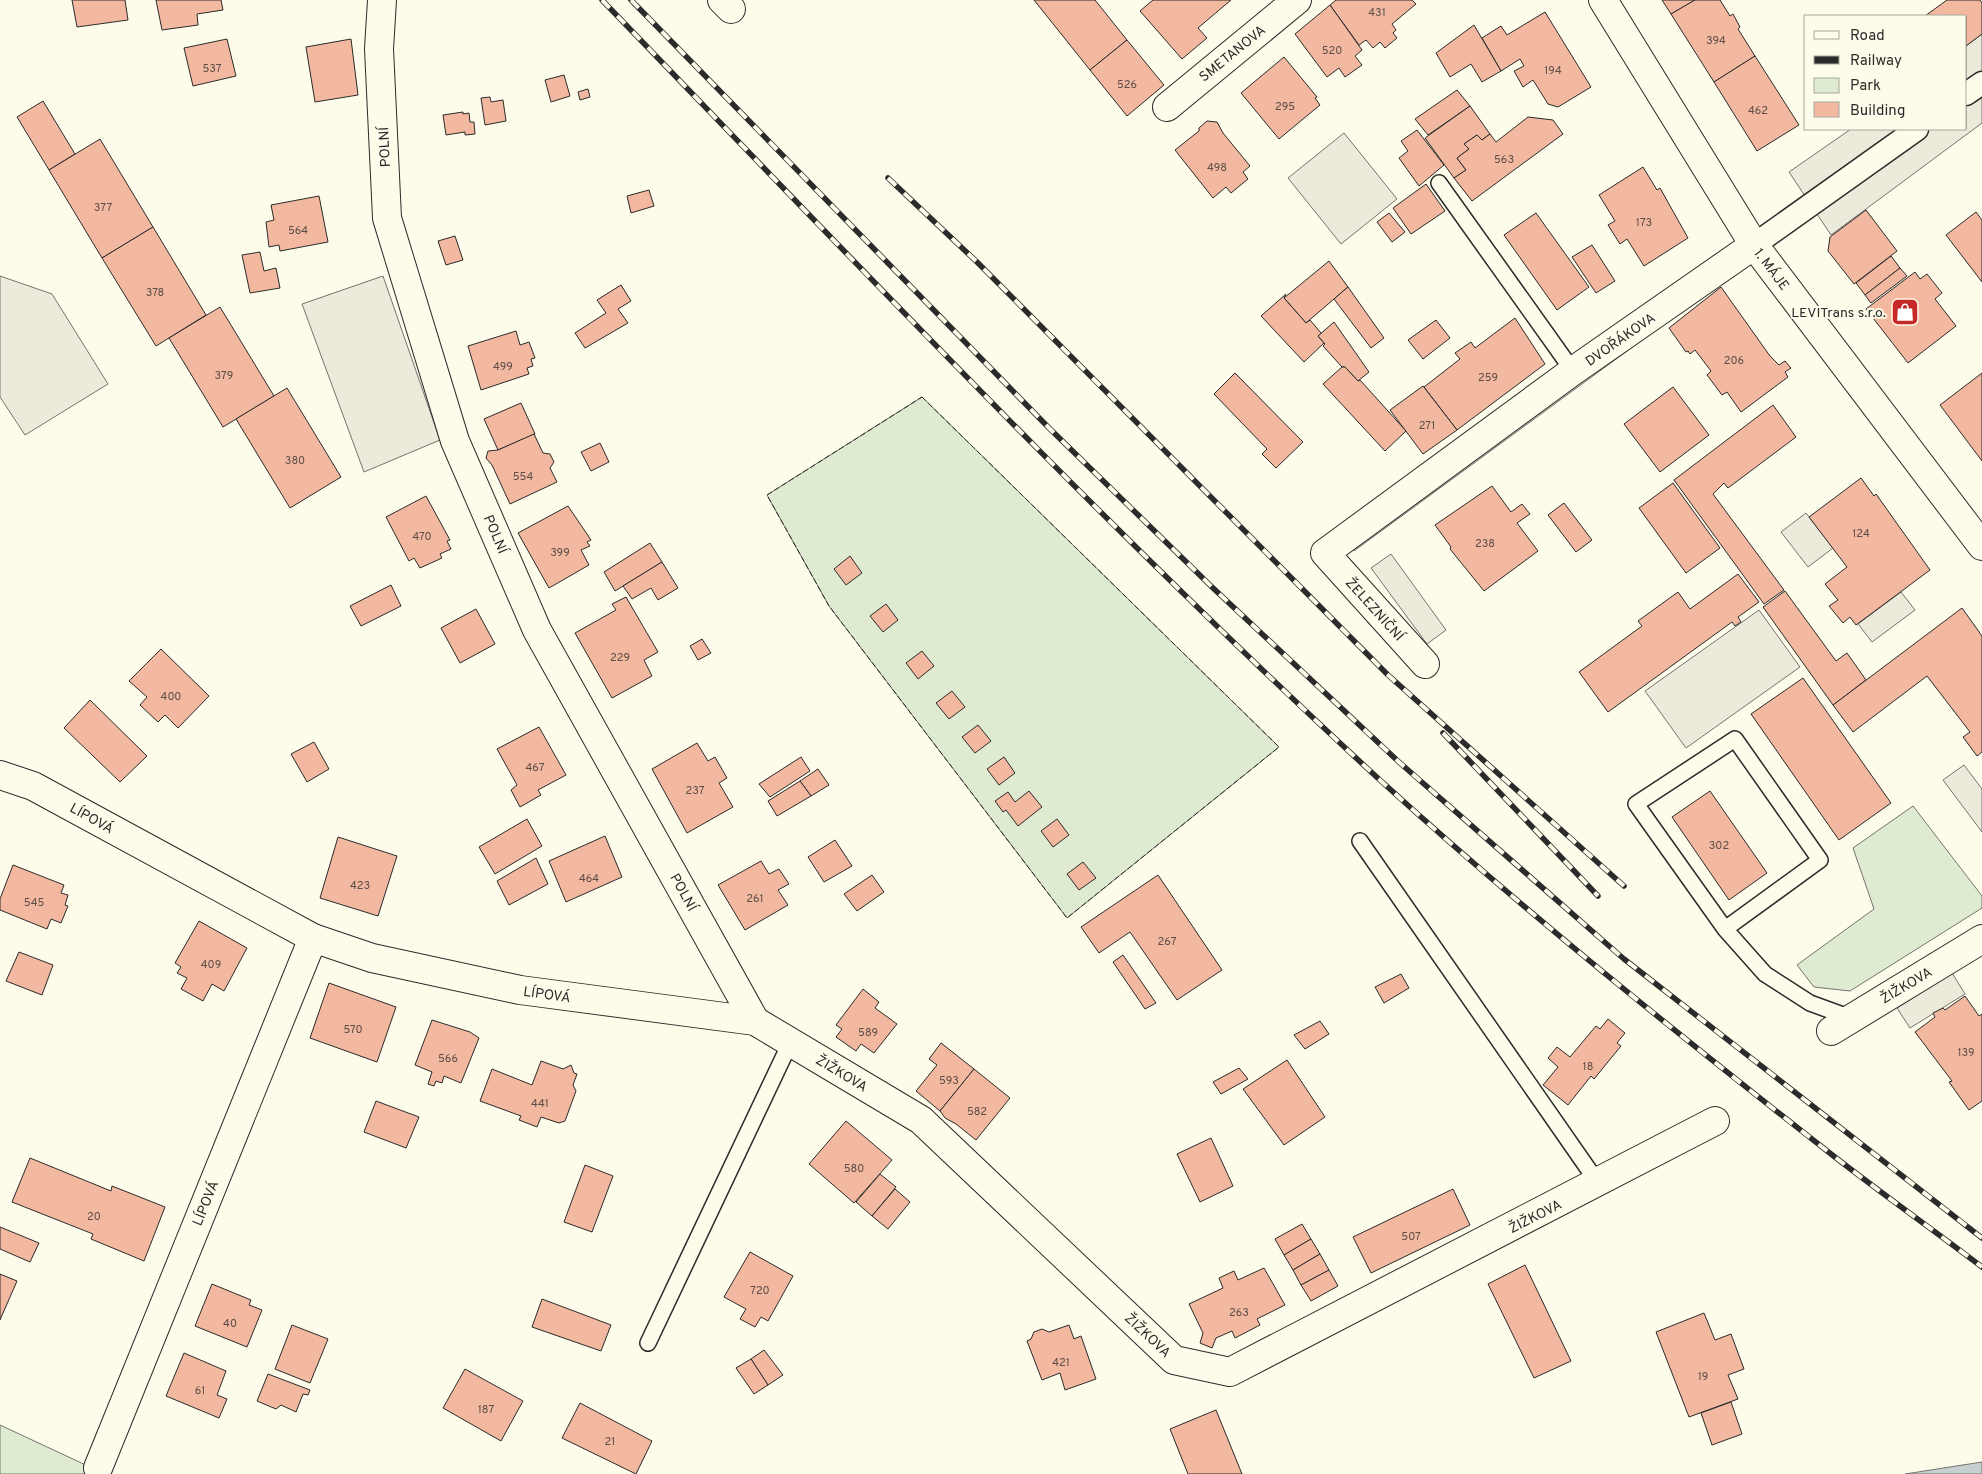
<svg xmlns="http://www.w3.org/2000/svg" width="1982" height="1474" font-family="Overpass,sans-serif">
<style>
.green{fill:#deebd1;stroke:#74746e}
.parking{fill:#eceadb;stroke:#74746e}
.water{fill:#c7d0d0;stroke:#74746e}
.building{fill:#f2b8a0;stroke:#2b2b2b}
.lines{fill:none;stroke-linecap:round;stroke-linejoin:round}
.service-casing{stroke:#2b2b2b;stroke-width:18}
.pedestrian-casing{stroke:#2b2b2b;stroke-width:25}
.minor-casing{stroke:#2b2b2b;stroke-width:30}
.secondary-casing{stroke:#2b2b2b;stroke-width:30}
.service{stroke:#fdfbea;stroke-width:15}
.pedestrian{stroke:#fdfbea;stroke-width:22}
.minor{stroke:#fdfbea;stroke-width:28}
.secondary{stroke:#fdfbea;stroke-width:28}
.rail-casing{stroke:#2b2b2b;stroke-width:5.5}
.rail{stroke:#fdfbea;stroke-width:4;stroke-dasharray:11;stroke-linecap:butt}
.fence{stroke:#2b2b2b;stroke-width:1;stroke-dasharray:6 2.5;stroke-linecap:butt}
.labels{text-anchor:middle;stroke-width:4;stroke-linejoin:round;paint-order:stroke}
.number-label{font-size:11px;fill:#5d4e48}
.street-label{font-size:14px;fill:#2b2b2b;stroke:#fdfbea}
.poi-label{font-size:14px;fill:#2b2b2b;stroke:#fdfbea;text-anchor:end}
</style>
<rect width="100%" height="100%" fill="#fdfbea"/>
<g class="green">
<path d="M922 397 1279 747 1067 918 829 606 767 495Z"/>
<path d="M1913 806 1982 896V908L1850 991 1814 987 1797 965 1874 909 1853 848Z"/>
<path d="M0 1425 105 1474H0Z"/>
</g>
<g class="parking">
<path d="M1982 34V123L1831 235 1789 172 1851 129H1966V46Z"/>
<path d="M1344 133 1397 199 1341 244 1288 178Z"/>
<path d="M0 276 52 294 108 384 25 435 0 397Z"/>
<path d="M383 276 440 440 364 472 302 304Z"/>
<path d="M1632 334 1638 343 1354 551 1348 542Z"/>
<path d="M1806 513 1833 548 1808 567 1781 532Z"/>
<path d="M1391 554 1446 630 1427 644 1371 568Z"/>
<path d="M1901 592 1915 610 1872 642 1858 624Z"/>
<path d="M1759 610 1800 667 1686 748 1645 691Z"/>
<path d="M1964 765 1982 789V832L1943 780Z"/>
<path d="M1952 973 1965 994 1910 1028 1897 1008Z"/>
</g>
<path class="water" d="M1982 1462V1474H1905Z"/>
<g class="building">
<path d="M72 0H125L128 20 77 27Z"/>
<path d="M156 0H221L223 10 197 14 198 25 162 30Z"/>
<path d="M1034 0H1095L1127 40 1090 70Z"/>
<path d="M1153 0H1231L1198 28 1207 38 1182 59 1140 11Z"/>
<path d="M1336 0H1412L1416 4 1392 24 1396 30 1393 33 1397 38 1385 48 1380 42 1373 48 1366 40 1359 45 1330 5Z"/>
<path d="M1662 0H1695L1671 14Z"/>
<path d="M1695 0H1720L1730 16 1733 14 1740 27 1738 29 1755 56 1714 82 1671 14Z"/>
<path d="M1947 0H1980L1982 3V34L1966 46V16H1925Z"/>
<path d="M1330 5 1362 50 1355 56 1362 65 1345 77 1339 68 1327 77 1295 34Z"/>
<path d="M1545 12 1591 87 1558 107 1548 104 1533 80 1523 87 1514 71 1524 66 1520 59 1501 71 1482 38 1501 26 1507 35Z"/>
<path d="M1474 25 1501 71 1482 82 1471 64 1450 77 1436 53Z"/>
<path d="M227 39 236 76 193 86 184 48Z"/>
<path d="M351 39 358 95 315 102 306 47Z"/>
<path d="M1127 40 1164 85 1127 116 1090 70Z"/>
<path d="M1755 56 1799 125 1757 151 1714 82Z"/>
<path d="M1284 57 1317 97 1315 98 1320 105 1279 139 1241 93Z"/>
<path d="M564 75 570 96 551 102 545 80Z"/>
<path d="M588 89 590 97 580 100 578 92Z"/>
<path d="M1457 90 1470 106 1428 135 1415 119Z"/>
<path d="M490 97 491 102 503 100 506 121 485 125 481 98Z"/>
<path d="M43 101 75 154 49 170 17 117Z"/>
<path d="M1470 106 1490 134 1482 140 1477 135 1464 144 1469 149 1457 158 1466 170 1454 178 1425 138Z"/>
<path d="M463 112V114L469 113 470 122H474L475 134 465 135V132L446 135 443 115Z"/>
<path d="M1528 117 1553 120 1563 134 1472 201 1454 178 1466 170 1457 158 1469 149 1464 144 1477 135 1482 140 1490 134 1496 142Z"/>
<path d="M1207 121 1217 122 1223 133 1250 166 1243 172 1248 179 1231 193 1226 187 1213 198 1175 150 1199 131V128Z"/>
<path d="M1417 130 1444 165 1419 186 1399 158 1408 151 1401 141Z"/>
<path d="M100 139 153 227 102 258 49 170Z"/>
<path d="M1643 167 1657 190 1660 188 1688 238 1644 266 1627 239 1620 244 1608 225 1615 221 1599 195Z"/>
<path d="M1426 184 1445 211 1411 234 1393 208Z"/>
<path d="M649 190 654 206 631 213 627 196Z"/>
<path d="M319 196 328 242 280 251 279 245 269 247 266 222 274 220 271 205Z"/>
<path d="M1866 210 1897 251 1854 284 1828 251 1830 237Z"/>
<path d="M1976 212 1982 220V282L1946 235Z"/>
<path d="M1389 213 1405 232 1392 242 1377 222Z"/>
<path d="M1536 213 1589 287 1557 310 1504 235Z"/>
<path d="M153 227 206 315 156 346 102 258Z"/>
<path d="M455 236 463 260 446 265 438 241Z"/>
<path d="M1592 245 1615 281 1596 293 1572 257Z"/>
<path d="M260 252 264 271 276 268 280 288 250 293 242 255Z"/>
<path d="M1891 256 1900 268 1865 295 1856 283Z"/>
<path d="M1329 261 1348 287 1306 323 1284 298Z"/>
<path d="M1900 268 1907 276 1871 303 1865 295Z"/>
<path d="M1915 272 1920 279 1927 274 1942 293 1935 299 1956 326 1908 363 1866 309Z"/>
<path d="M621 285 631 301 618 309 628 323 585 348 575 333 606 313 597 300Z"/>
<path d="M1348 287 1384 338 1371 348 1334 299Z"/>
<path d="M1721 287 1770 356 1779 365 1785 361 1791 368 1785 372 1788 377 1741 412 1727 392 1722 395 1707 375 1711 371 1695 350 1690 354 1688 351 1686 352 1669 328Z"/>
<path d="M1286 294 1284 298 1306 323 1310 320 1321 333 1318 336 1324 343 1304 362 1261 316Z"/>
<path d="M220 307 274 396 223 427 169 338Z"/>
<path d="M1515 318 1545 364 1457 430 1424 387 1460 359 1455 353 1471 342 1475 348Z"/>
<path d="M1436 320 1450 338 1423 359 1408 340Z"/>
<path d="M1334 322 1369 372 1358 381 1345 367H1342L1323 346 1325 344 1318 336Z"/>
<path d="M516 331 520 345 529 342 535 358 531 359 533 366 527 368 529 374 481 390 468 346Z"/>
<path d="M1342 367H1345L1358 381 1360 380 1406 431 1385 451 1323 384Z"/>
<path d="M1235 373 1303 442 1276 468 1262 454 1267 449 1214 394Z"/>
<path d="M1982 373V461L1940 405Z"/>
<path d="M1423 386 1457 430 1423 454 1390 410Z"/>
<path d="M1673 387 1709 435 1660 472 1624 424Z"/>
<path d="M287 388 341 477 290 508 236 419Z"/>
<path d="M521 403 535 434 498 450 484 419Z"/>
<path d="M1773 405 1796 437 1728 488 1724 483 1713 494 1784 590 1764 604 1674 480Z"/>
<path d="M534 434 543 453 550 454 554 462 550 468 557 482 510 504 492 465 486 458 488 451 498 450Z"/>
<path d="M600 443 609 462 591 471 581 452Z"/>
<path d="M1861 478 1874 496 1876 494 1930 570 1856 625 1850 617 1843 623 1829 606 1838 600 1825 584 1847 567 1809 517Z"/>
<path d="M1673 483 1720 548 1686 573 1639 508Z"/>
<path d="M1492 486 1511 512 1522 504 1530 514 1517 523 1538 551 1484 591 1450 549 1451 547 1435 525Z"/>
<path d="M426 496 450 540 447 541 451 549 440 554 442 558 420 568 414 558 409 561 386 517Z"/>
<path d="M1564 503 1592 540 1576 552 1548 515Z"/>
<path d="M568 506 591 540 587 542 590 546 581 550 589 565 549 588 518 533Z"/>
<path d="M650 543 662 562 615 591 604 572Z"/>
<path d="M850 556 862 573 846 585 834 569Z"/>
<path d="M662 562 678 588 658 600 651 588 632 599 623 586Z"/>
<path d="M1738 574 1759 602 1738 617 1741 622 1735 626 1732 622 1608 712 1579 672 1642 626 1638 621 1678 592 1690 609Z"/>
<path d="M391 585 401 606 361 626 350 606Z"/>
<path d="M1785 591 1836 661 1847 653 1866 680 1833 705 1763 607Z"/>
<path d="M626 597 658 652 644 660 652 676 612 698 575 633 616 610 612 604Z"/>
<path d="M886 604 898 620 883 632 870 616Z"/>
<path d="M1962 608 1982 636V752L1977 756 1963 737 1970 732 1927 676 1853 732 1833 705Z"/>
<path d="M476 609 495 644 460 663 441 628Z"/>
<path d="M702 639 711 653 698 660 690 646Z"/>
<path d="M161 649 209 696 178 728 165 715 158 722 140 705 147 697 129 681Z"/>
<path d="M922 651 934 666 918 679 906 663Z"/>
<path d="M1803 678 1891 803 1839 840 1751 714Z"/>
<path d="M952 691 965 707 949 719 936 703Z"/>
<path d="M90 700 147 756 120 782 64 728Z"/>
<path d="M978 725 991 741 975 753 962 737Z"/>
<path d="M539 727 566 775 538 790 541 795 520 807 511 790 517 785 497 749Z"/>
<path d="M314 742 329 769 307 782 291 754Z"/>
<path d="M697 743 708 761 715 757 727 778 719 783 733 807 687 833 652 769Z"/>
<path d="M801 757 810 771 770 797 759 784Z"/>
<path d="M1004 757 1015 773 999 785 987 769Z"/>
<path d="M818 769 829 785 811 796 800 781Z"/>
<path d="M800 781 811 796 777 816 768 801Z"/>
<path d="M1029 791 1042 807 1018 826 1006 810 1003 812 995 801 1008 792 1015 802Z"/>
<path d="M1710 791 1767 873 1729 900 1672 817Z"/>
<path d="M527 819 542 846 495 874 479 847Z"/>
<path d="M1057 819 1069 835 1053 847 1041 831Z"/>
<path d="M605 836 622 877 566 902 549 861Z"/>
<path d="M338 837 397 856 378 916 320 898Z"/>
<path d="M835 840 852 866 824 882 808 857Z"/>
<path d="M536 858 548 884 509 905 497 881Z"/>
<path d="M761 861 769 874 779 869 789 884 778 890 788 905 745 930 718 885Z"/>
<path d="M1083 862 1096 878 1079 890 1067 874Z"/>
<path d="M13 865 64 885 61 893 68 895 65 905 68 906 61 923 51 919 47 929 0 910V899Z"/>
<path d="M872 875 884 892 857 911 844 894Z"/>
<path d="M1158 875 1222 970 1177 1000 1130 932 1099 953 1081 927Z"/>
<path d="M199 921 247 948 224 991 212 984 203 1001 181 989 187 978 177 973 181 967 175 963Z"/>
<path d="M19 952 53 965 42 995 6 981Z"/>
<path d="M1123 955 1156 1003 1145 1009 1113 962Z"/>
<path d="M1401 974 1409 988 1384 1003 1375 987Z"/>
<path d="M329 983 396 1007 377 1062 310 1038Z"/>
<path d="M863 989 879 1002 875 1008 897 1024 874 1053 861 1044 856 1051 836 1037 842 1029 836 1025Z"/>
<path d="M1965 996 1979 1016 1982 1014V1101L1969 1110 1949 1082 1952 1081 1915 1032 1935 1017 1933 1013 1943 1008 1945 1010Z"/>
<path d="M1608 1019 1625 1033 1617 1043 1621 1046 1594 1079 1591 1076 1568 1105 1543 1085 1558 1067 1548 1058 1557 1047 1570 1057 1596 1026 1600 1029Z"/>
<path d="M432 1020 470 1032 479 1038 461 1083 444 1076 442 1083 436 1081 434 1086 428 1084 432 1072 415 1065Z"/>
<path d="M1320 1021 1329 1034 1305 1049 1294 1035Z"/>
<path d="M941 1043 974 1069 940 1111 916 1091 937 1065 929 1059Z"/>
<path d="M1287 1060 1325 1117 1284 1145 1243 1089Z"/>
<path d="M541 1061 563 1069 571 1065 574 1073 577 1074 573 1085 576 1091 565 1121 559 1123 541 1117 537 1127 519 1120 521 1116 480 1101 492 1069 532 1085Z"/>
<path d="M1239 1068 1248 1079 1221 1094 1213 1082Z"/>
<path d="M974 1069 1010 1098 976 1140 956 1124 945 1118 940 1111Z"/>
<path d="M376 1101 419 1117 406 1148 364 1132Z"/>
<path d="M846 1121 892 1160 854 1203 809 1164Z"/>
<path d="M1211 1138 1233 1186 1200 1202 1177 1154Z"/>
<path d="M30 1158 111 1191 112 1186 165 1207 144 1261 91 1239 93 1234 12 1202Z"/>
<path d="M585 1165 613 1176 592 1232 564 1222Z"/>
<path d="M880 1174 896 1187 872 1216 856 1202Z"/>
<path d="M895 1189 910 1202 888 1229 872 1216Z"/>
<path d="M1453 1189 1470 1225 1371 1273 1353 1237Z"/>
<path d="M1302 1224 1311 1239 1284 1255 1275 1239Z"/>
<path d="M0 1227 39 1243 30 1262 0 1249Z"/>
<path d="M1311 1239 1320 1254 1293 1270 1284 1255Z"/>
<path d="M750 1252 793 1276 768 1321 761 1317 755 1327 740 1319 746 1309 724 1297Z"/>
<path d="M1320 1254 1329 1270 1301 1285 1293 1270Z"/>
<path d="M1525 1265 1571 1361 1534 1378 1488 1284Z"/>
<path d="M1264 1268 1285 1305 1257 1319 1260 1325 1235 1338 1232 1331 1216 1338 1212 1348 1200 1343 1203 1333 1189 1304 1223 1288 1219 1278 1234 1271 1238 1280Z"/>
<path d="M1329 1270 1338 1286 1311 1301 1301 1285Z"/>
<path d="M0 1274 17 1281 0 1320Z"/>
<path d="M212 1284 251 1300 249 1305 262 1310 247 1347 195 1326Z"/>
<path d="M542 1299 611 1325 601 1351 532 1327Z"/>
<path d="M1704 1313 1715 1340 1731 1334 1744 1369 1728 1375 1738 1399 1689 1417 1656 1332Z"/>
<path d="M292 1325 328 1339 310 1383 275 1369Z"/>
<path d="M1069 1325 1074 1339 1081 1336 1096 1379 1065 1390 1060 1373 1042 1380 1027 1341 1031 1339 1034 1332 1042 1329 1049 1332Z"/>
<path d="M764 1350 783 1375 768 1385 751 1359Z"/>
<path d="M184 1353 226 1371 217 1395 227 1399 219 1418 166 1396Z"/>
<path d="M751 1359 768 1385 754 1394 736 1368Z"/>
<path d="M465 1369 523 1401 501 1441 443 1408Z"/>
<path d="M268 1374 310 1390 308 1395 303 1394 296 1412 281 1405 276 1409 257 1401Z"/>
<path d="M1731 1402 1742 1434 1712 1445 1701 1413Z"/>
<path d="M580 1403 652 1441 636 1474 562 1438Z"/>
<path d="M1216 1410 1242 1474H1188L1170 1429Z"/>
</g>
<g class="lines">
<g class="service-casing">
<g id="service">
<path d="M1439 183 1573 371"/>
<path d="M1360 841 1598 1183"/>
<path d="M1725 929 1820 860 1735 739 1636 804 1725 929 1765 974 1810 1003 1851 1018"/>
<path d="M648 1343 791 1041"/>
</g>
</g>
<g class="pedestrian-casing">
<g id="pedestrian">
<path d="M1966 94 1982 83"/>
<path d="M1754 245 1917 129"/>
</g>
</g>
<g class="minor-casing">
<g id="minor">
<path d="M382 0 379 49 387 218 455 441 537 630 755 1021"/>
<path d="M722 0 731 9"/>
<path d="M1167 107 1297 0"/>
<path d="M1425 664 1325 553 1573 371 1754 245"/>
<path d="M0 775 33 786 313 938 372 958 520 990 755 1021 921 1120 1174 1360 1230 1372 1715 1121"/>
<path d="M1831 1031 1982 939"/>
<path d="M98 1468 313 938"/>
</g>
</g>
<g class="secondary-casing">
<path id="secondary" d="M1603 0 1754 245 1982 546"/>
</g>
<use href="#service" class="service"/>
<use href="#pedestrian" class="pedestrian"/>
<use href="#minor" class="minor"/>
<use href="#secondary" class="secondary"/>
<g class="rail-casing">
<g id="rail">
<path d="M602 0C857 264 1110 532 1381 781 1525 912 1678 1034 1831 1154 1881 1193 1932 1229 1982 1267"/>
<path d="M631 0 1049 428 1213 588 1400 763 1624 959 1982 1238"/>
<path d="M888 178 977 262 1388 675 1624 886"/>
<path d="M1443 733 1598 896"/>
</g>
</g>
<use href="#rail" class="rail"/>
<path class="fence" d="M922 397 1279 747 1067 918 829 606 767 495Z"/>
</g>
<defs>
<g id="shop-square" transform="scale(1.4375)"><rect x="-9" y="-9" width="18" height="18" rx="4" fill="#c62828" stroke="#fdfbea"/><path d="M-5-2.5h2.3a2.7 3.5 0 0 1 5.4 0H5L5.5 6h-11ZM-1.5-2.5h3a1.5 2.3 0 0 0-3 0Z" fill="#fff"/></g>
</defs>
<g fill-rule="evenodd">
<use href="#shop-square" x="1905" y="312"/>
</g>
<g class="labels">
<g class="number-label">
<text x="1377" y="16">431</text>
<text x="1716" y="44">394</text>
<text x="1332" y="54">520</text>
<text x="212" y="72">537</text>
<text x="1553" y="74">194</text>
<text x="1127" y="88">526</text>
<text x="1285" y="110">295</text>
<text x="1758" y="114">462</text>
<text x="1504" y="163">563</text>
<text x="1217" y="171">498</text>
<text x="103" y="211">377</text>
<text x="1644" y="226">173</text>
<text x="298" y="234">564</text>
<text x="155" y="296">378</text>
<text x="1734" y="364">206</text>
<text x="503" y="370">499</text>
<text x="224" y="379">379</text>
<text x="1488" y="381">259</text>
<text x="1427" y="429">271</text>
<text x="295" y="464">380</text>
<text x="523" y="480">554</text>
<text x="1861" y="537">124</text>
<text x="422" y="540">470</text>
<text x="1485" y="547">238</text>
<text x="560" y="556">399</text>
<text x="620" y="661">229</text>
<text x="171" y="700">400</text>
<text x="535" y="771">467</text>
<text x="695" y="794">237</text>
<text x="1719" y="849">302</text>
<text x="589" y="882">464</text>
<text x="360" y="889">423</text>
<text x="755" y="902">261</text>
<text x="34" y="906">545</text>
<text x="1167" y="945">267</text>
<text x="211" y="968">409</text>
<text x="353" y="1033">570</text>
<text x="868" y="1036">589</text>
<text x="1966" y="1056">139</text>
<text x="448" y="1062">566</text>
<text x="1588" y="1070">18</text>
<text x="949" y="1084">593</text>
<text x="540" y="1107">441</text>
<text x="977" y="1115">582</text>
<text x="854" y="1172">580</text>
<text x="94" y="1220">20</text>
<text x="1411" y="1240">507</text>
<text x="760" y="1294">720</text>
<text x="1239" y="1316">263</text>
<text x="230" y="1327">40</text>
<text x="1061" y="1366">421</text>
<text x="1703" y="1380">19</text>
<text x="200" y="1394">61</text>
<text x="486" y="1413">187</text>
<text x="610" y="1445">21</text>
</g>
<g class="street-label">
<text transform="translate(1232 53) rotate(-39)" y="5">SMETANOVA</text>
<text transform="translate(384 147) rotate(-93)" y="5">POLNÍ</text>
<text transform="translate(1772 269) rotate(53)" y="5">1. MÁJE</text>
<text transform="translate(1620 339) rotate(-35)" y="5">DVOŘÁKOVA</text>
<text transform="translate(496 534) rotate(67)" y="5">POLNÍ</text>
<text transform="translate(1375 609) rotate(48)" y="5">ŽELEZNIČNÍ</text>
<text transform="translate(92 818) rotate(29)" y="5">LÍPOVÁ</text>
<text transform="translate(684 892) rotate(61)" y="5">POLNÍ</text>
<text transform="translate(1906 985) rotate(-31)" y="5">ŽIŽKOVA</text>
<text transform="translate(547 994) rotate(8)" y="5">LÍPOVÁ</text>
<text transform="translate(842 1073) rotate(31)" y="5">ŽIŽKOVA</text>
<text transform="translate(205 1203) rotate(-68)" y="5">LÍPOVÁ</text>
<text transform="translate(1535 1216) rotate(-27)" y="5">ŽIŽKOVA</text>
<text transform="translate(1148 1335) rotate(43)" y="5">ŽIŽKOVA</text>
</g>
<g class="poi-label">
<text x="1886" y="317">LEVITrans s.r.o.</text>
</g>
</g>
<rect x="1804" y="15" width="162" height="115" fill="#fdfbea" stroke="#a9a89e"/>
<rect x="1814" y="31" width="25" height="8" fill="#fdfbea" stroke="#a9a89e"/>
<text x="1850" y="40" font-size="15" fill="#2b2b2b">Road</text>
<rect x="1814" y="56" width="25" height="8" fill="#2b2b2b" stroke="#a9a89e"/>
<text x="1850" y="65" font-size="15" fill="#2b2b2b">Railway</text>
<rect x="1814" y="78" width="25" height="15" fill="#deebd1" stroke="#a9a89e"/>
<text x="1850" y="90" font-size="15" fill="#2b2b2b">Park</text>
<rect x="1814" y="102" width="25" height="15" fill="#f2b8a0" stroke="#a9a89e"/>
<text x="1850" y="115" font-size="15" fill="#2b2b2b">Building</text>
</svg>
